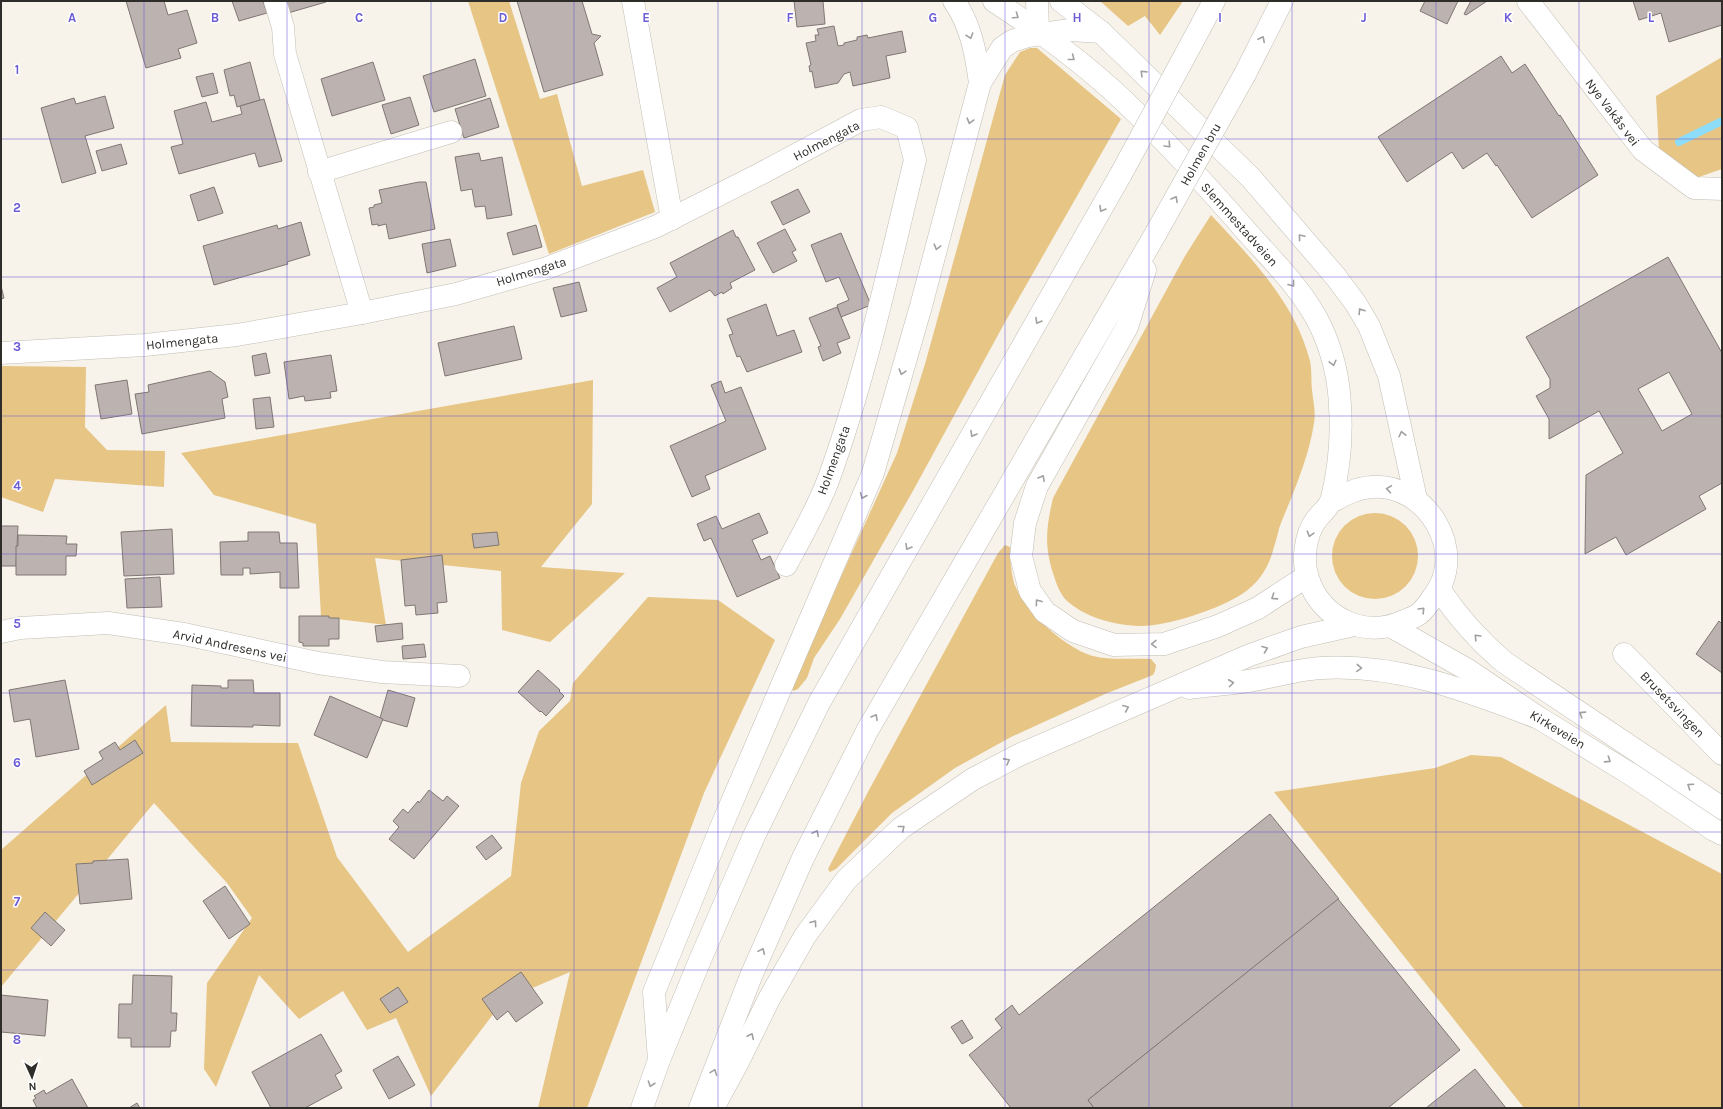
<svg xmlns="http://www.w3.org/2000/svg" width="1723" height="1109" font-family="Karla,sans-serif">
<style>
.green{fill:#e6c585}
.lines{fill:none;stroke-linecap:round;stroke-linejoin:round}
.stream{stroke:#8ddcf9;stroke-width:8}
.building{fill:#bcb2af;stroke:#807774;fill-rule:evenodd}
.minor-casing{stroke:#c2beb5;stroke-width:23}
.secondary-casing{stroke:#c2beb5;stroke-width:23}
.primary-casing{stroke:#c2beb5;stroke-width:23}
.motorway-casing{stroke:#c2beb5;stroke-width:23}
.minor{stroke:#fff;stroke-width:22}
.secondary{stroke:#fff;stroke-width:22}
.primary{stroke:#fff;stroke-width:22}
.motorway{stroke:#fff;stroke-width:22}
.motorway-bridge-casing{stroke:#c2beb5;stroke-width:23;stroke-linecap:butt}
.motorway-bridge{stroke:#fff;stroke-width:22}
.oneway{stroke:#a1a09f}
.grid{fill:none;stroke:#6c5cd6;stroke-width:1;stroke-opacity:0.55}
.labels{text-anchor:middle;stroke-width:3;stroke-linejoin:round;paint-order:stroke}
.street-label{font-size:13px;fill:#2f2d2a;stroke:#fff}
.grid-label{font-size:13px;text-anchor:middle;font-weight:bold;fill:#6c5cd6;stroke:#fff;stroke-width:3;stroke-linejoin:round;paint-order:stroke}
</style>
<rect width="100%" height="100%" fill="#f7f3ea"/>
<g class="green">
<path d="M468 1H509L540 99 557 94 582 186 643 170 655 212 549 254Z"/>
<path d="M1100 1H1183L1160 35 1145 16 1128 26Z"/>
<path d="M1030 48H1037L1121 119 1004 324 914 489 840 619 814 658 807 678 798 689 793 691 792 686 796 676 897 453 925 364 1005 75 1020 52Z"/>
<path d="M1722 57V169L1696 178 1659 151 1656 96Z"/>
<path d="M1211 215C1251 258 1295 302 1310 361 1312 370 1311 381 1312 390 1313 400 1316 413 1314 423 1309 457 1294 491 1281 523 1278 530 1277 539 1274 547 1269 567 1259 583 1242 594 1219 609 1166 627 1139 626 1114 625 1083 617 1065 599 1060 593 1056 583 1054 576 1044 547 1046 528 1053 498L1185 256Z"/>
<path d="M1 366 86 367 85 427 107 450 165 451 164 487 55 479 43 512 1 497Z"/>
<path d="M593 380 592 504 541 567 625 573 550 642 502 630 501 571 375 558 386 625 321 617 316 524 214 495 181 453Z"/>
<circle cx="1375" cy="556" r="43"/>
<path d="M1005 545 1010 547C1010 559 1011 572 1014 583 1024 610 1061 644 1087 654 1103 661 1133 658 1151 659L1156 665 1155 671 1153 675 1105 694 1011 737 955 768 892 813 836 869 830 872 828 869 869 790 998 553Z"/>
<path d="M648 597 718 600 775 640 704 793 587 1108H538L570 972 504 1000 431 1096 396 1018 367 1030 343 991 299 1019 259 975 216 1087 204 1069 207 983 252 918 227 883 154 803 1 987V850L166 705 171 742 298 743 337 857 408 952 511 876 521 783 539 731 570 701 573 683Z"/>
<path d="M1471 755 1501 757 1722 874V1108H1524L1274 792 1435 768Z"/>
</g>
<g class="lines">
<path class="stream" d="M1679 142 1722 121"/>
</g>
<g class="building">
<path d="M126 1H164L168 15 187 10 197 43 178 49 181 58 146 68Z"/>
<path d="M232 1H263L267 13 239 21Z"/>
<path d="M285 1H326V2L288 13Z"/>
<path d="M517 1H582L592 34 601 36 594 43 603 75 544 92Z"/>
<path d="M794 1H823L825 24 797 27Z"/>
<path d="M1425 1H1458L1447 24 1420 11Z"/>
<path d="M1471 1H1487L1466 15 1464 14Z"/>
<path d="M1633 1H1722V25L1669 42 1661 13 1639 20Z"/>
<path d="M834 26 838 46 844 45V43L857 40V37L867 35 868 38 902 31 906 52 886 56 890 78 853 86 850 72 844 74 838 83 815 88 812 71 810 72 809 66 811 65 806 43 816 41 815 35H819L817 29Z"/>
<path d="M1501 56 1512 73 1525 64 1559 116 1560 115 1598 175 1532 218 1497 165 1496 166 1487 153 1463 169 1452 152 1407 182 1378 137Z"/>
<path d="M475 59 486 96 434 112 423 76Z"/>
<path d="M250 62 260 100 237 107 234 95 230 96 224 70Z"/>
<path d="M373 62 385 100 332 116 321 79Z"/>
<path d="M213 73 218 93 202 97 196 77Z"/>
<path d="M105 96 114 128 85 136 96 173 62 183 41 108 74 98 76 104Z"/>
<path d="M410 97 419 125 391 134 382 105Z"/>
<path d="M490 98 499 127 464 138 455 109Z"/>
<path d="M264 99 282 161 259 167 255 153 179 174 171 147 183 144 174 111 206 102 212 122 242 114 240 106Z"/>
<path d="M121 144 127 164 102 171 96 151Z"/>
<path d="M479 153 481 161 502 157 512 215 487 219 485 206 475 207 472 189 461 191 455 157Z"/>
<path d="M419 182H426L435 229 389 239 386 224 378 226V224L372 225 369 208 374 207V205L382 203 379 190Z"/>
<path d="M214 187 223 213 198 221 190 195Z"/>
<path d="M798 189 810 212 783 225 771 202Z"/>
<path d="M301 222 310 255 287 262 288 264 214 285 203 246 277 225 278 229Z"/>
<path d="M536 225 542 247 513 255 507 233Z"/>
<path d="M785 229 796 250 792 252 797 261 773 273 757 243Z"/>
<path d="M733 230 736 237H738L755 270 730 283 732 288 723 294 722 292 715 296 710 290 670 312 657 288 677 277 670 263Z"/>
<path d="M841 233 871 305 841 317 837 305 849 300 839 277 826 282 811 245Z"/>
<path d="M450 239 456 266 427 273 422 244Z"/>
<path d="M1668 257 1722 353V483L1699 496 1706 509 1626 555 1616 537 1585 554 1586 475 1623 453 1599 411 1549 439V419L1536 396 1550 388V379L1526 337ZM1669 372 1692 414 1662 431 1638 389Z"/>
<path d="M579 282 587 311 561 317 553 288Z"/>
<path d="M1 286 4 298 1 299Z"/>
<path d="M766 304 777 336 794 330 802 352 747 372 740 356 737 357 729 335 733 334 727 319Z"/>
<path d="M837 307 850 338 837 343 841 353 823 361 818 347 821 346 809 318Z"/>
<path d="M514 326 522 359 445 376 438 343Z"/>
<path d="M266 353 270 373 255 376 252 356Z"/>
<path d="M331 355 337 391 330 392 331 398 305 401 304 396 289 399 284 362Z"/>
<path d="M210 371 225 382 228 397 222 399 225 418 142 434 135 394 149 392 148 385Z"/>
<path d="M127 380 132 414 101 419 95 385Z"/>
<path d="M721 381 725 393 741 387 766 449 705 476 710 489 692 497 670 446 726 421 711 385Z"/>
<path d="M270 397 274 427 256 429 253 399Z"/>
<path d="M759 513 768 533 752 540 761 560 770 556 780 578 737 597 711 538 704 541 697 524 716 516 722 529Z"/>
<path d="M1 526H18L16 566H1Z"/>
<path d="M172 529 174 574 124 576 121 532Z"/>
<path d="M248 532H279L280 543H297L299 588H280V572L250 574V568H243V575H221L220 542 248 541Z"/>
<path d="M497 532 499 545 474 548 472 534Z"/>
<path d="M18 535 67 536 66 544H77L76 556H66V575H16V546H18Z"/>
<path d="M442 555 447 602 437 603 438 613 416 615 415 605 405 606 401 560Z"/>
<path d="M160 577 162 607 127 608 125 579Z"/>
<path d="M299 616H329V618H339V639H329V646H303V643L299 642Z"/>
<path d="M1719 621 1722 624V673L1696 654Z"/>
<path d="M402 623 403 639 377 642 375 626Z"/>
<path d="M424 644 426 657 403 659 402 646Z"/>
<path d="M538 670 560 690 559 691 564 696 546 716 541 711 540 712 518 692Z"/>
<path d="M65 680 79 749 36 757 30 719 14 722 9 690Z"/>
<path d="M228 680H253L254 693H280V726L253 725V727L191 726 192 685 221 686V688H228Z"/>
<path d="M388 690 415 698 407 727 383 720 380 718Z"/>
<path d="M330 696 383 719 367 758 314 735Z"/>
<path d="M135 740 143 753 92 785 84 771 103 759 99 752 115 742 120 750Z"/>
<path d="M429 790 443 801 447 796 459 806 414 859 389 839 399 827 393 821 403 809 408 813 418 801 419 803Z"/>
<path d="M1270 814 1339 899 1088 1100 1094 1108H1011L969 1055 1002 1028 995 1019 1012 1005 1019 1015Z"/>
<path d="M492 835 502 848 486 860 476 847Z"/>
<path d="M128 859 132 899 80 904 76 864 93 863V861Z"/>
<path d="M225 886 250 924 229 939 203 901Z"/>
<path d="M1338 899 1460 1050 1388 1108H1094L1088 1100Z"/>
<path d="M45 912 65 930 51 946 31 928Z"/>
<path d="M521 972 543 1003 516 1022 508 1011 497 1020 482 999Z"/>
<path d="M133 975 172 976 171 1013H177L176 1031H171L170 1047H131V1038H118L119 1004H132Z"/>
<path d="M398 987 408 1002 390 1013 380 999Z"/>
<path d="M1 995 48 1000 45 1036 1 1032Z"/>
<path d="M962 1020 973 1038 962 1044 951 1027Z"/>
<path d="M321 1034 342 1071 335 1075 342 1088 305 1108H271L252 1072Z"/>
<path d="M398 1056 415 1085 389 1099 373 1070Z"/>
<path d="M1475 1069 1506 1108H1426Z"/>
<path d="M72 1079 88 1108H37L33 1100 36 1098 34 1096 44 1090 46 1094Z"/>
<path d="M137 1103 140 1108H129Z"/>
</g>
<g class="lines">
<g class="minor-casing">
<g id="minor">
<path d="M275 1 283 27 285 54 362 313"/>
<path d="M633 1 672 219"/>
<path d="M1528 1 1643 150 1694 188 1722 189"/>
<path d="M319 172 451 132"/>
<path d="M1 353 145 345 237 335 362 313 456 294 547 268 655 227 760 174 861 120 881 117 907 128 915 160C889 267 866 375 829 478 818 508 801 537 786 565"/>
<path d="M1 632 20 628 108 623 184 634 318 663 382 672 459 676"/>
<path d="M1624 654 1722 754"/>
</g>
</g>
<g class="secondary-casing">
<g id="secondary">
<path d="M1439 589C1458 617 1478 640 1504 662L1722 808"/>
<path d="M1392 627 1468 670 1539 718 1632 775 1714 830 1722 834"/>
</g>
</g>
<g class="primary-casing">
<g id="primary">
<path d="M994 1C1037 29 1086 65 1124 101 1167 142 1208 187 1247 232 1273 261 1304 291 1321 327 1332 351 1339 380 1340 406 1342 436 1339 469 1332 498 1330 507 1321 513 1316 520 1305 535 1302 561 1308 578 1321 619 1365 639 1404 621 1409 619 1415 617 1419 614 1424 610 1429 603 1433 597 1469 553 1427 482 1371 487 1356 488 1344 495 1331 502"/>
<path d="M1061 1 1101 32 1251 178 1336 277 1356 304 1369 326 1389 376 1416 499"/>
</g>
</g>
<g class="motorway-casing">
<g id="motorway">
<path d="M954 1C971 25 976 54 980 83"/>
<path d="M1037 1 1038 32"/>
<path d="M1202 24 1214 1"/>
<path d="M1245 74 1282 1"/>
<path d="M1145 270 1127 327 1037 486 1025 523 1021 556 1030 591 1045 612 1073 631 1114 645 1164 644 1218 626 1258 608 1307 576"/>
<path d="M1189 688C1212 685 1236 684 1259 679 1280 675 1300 669 1322 668 1401 664 1467 691 1539 718"/>
<path d="M659 1060 654 992 722 825 873 473 921 306 980 83 1002 48 1012 41 1028 36 1070 30 1101 32"/>
<path d="M642 1108 659 1060 700 960 754 836 819 703 1121 174"/>
<path d="M700 1108 751 976 803 858 867 731 1156 233"/>
<path d="M713 1108 738 1062 769 999 805 936 846 880 901 828 973 779 1019 755 1250 655 1301 637 1354 625"/>
</g>
</g>
<use href="#minor" class="minor"/>
<use href="#secondary" class="secondary"/>
<use href="#primary" class="primary"/>
<use href="#motorway" class="motorway"/>
<g class="motorway-bridge-casing">
<g id="motorway-bridge">
<path d="M1121 174 1202 24"/>
<path d="M1156 233 1245 74"/>
</g>
</g>
<use href="#motorway-bridge" class="motorway-bridge"/>
</g>
<defs><path id="oneway-chevron" d="M-2-3.5L2.5 0L-2 3.5" fill="none" stroke-width="1.6" stroke-linecap="round" stroke-linejoin="round"/></defs>
<g class="oneway">
<use href="#oneway-chevron" transform="translate(1016 16) rotate(35)"/>
<use href="#oneway-chevron" transform="translate(970 36) rotate(71)"/>
<use href="#oneway-chevron" transform="translate(1262 39) rotate(-63)"/>
<use href="#oneway-chevron" transform="translate(1072 58) rotate(38)"/>
<use href="#oneway-chevron" transform="translate(1143 73) rotate(-136)"/>
<use href="#oneway-chevron" transform="translate(970 121) rotate(105)"/>
<use href="#oneway-chevron" transform="translate(1168 145) rotate(47)"/>
<use href="#oneway-chevron" transform="translate(1175 199) rotate(-61)"/>
<use href="#oneway-chevron" transform="translate(1102 209) rotate(120)"/>
<use href="#oneway-chevron" transform="translate(1301 237) rotate(-130)"/>
<use href="#oneway-chevron" transform="translate(937 247) rotate(105)"/>
<use href="#oneway-chevron" transform="translate(1292 284) rotate(52)"/>
<use href="#oneway-chevron" transform="translate(1361 311) rotate(-122)"/>
<use href="#oneway-chevron" transform="translate(1038 321) rotate(120)"/>
<use href="#oneway-chevron" transform="translate(1333 363) rotate(76)"/>
<use href="#oneway-chevron" transform="translate(902 372) rotate(106)"/>
<use href="#oneway-chevron" transform="translate(973 434) rotate(120)"/>
<use href="#oneway-chevron" transform="translate(1402 434) rotate(-103)"/>
<use href="#oneway-chevron" transform="translate(1042 478) rotate(-60)"/>
<use href="#oneway-chevron" transform="translate(1389 489) rotate(-172)"/>
<use href="#oneway-chevron" transform="translate(863 496) rotate(113)"/>
<use href="#oneway-chevron" transform="translate(1310 534) rotate(108)"/>
<use href="#oneway-chevron" transform="translate(908 547) rotate(120)"/>
<use href="#oneway-chevron" transform="translate(1274 597) rotate(147)"/>
<use href="#oneway-chevron" transform="translate(1038 602) rotate(-126)"/>
<use href="#oneway-chevron" transform="translate(1422 610) rotate(-46)"/>
<use href="#oneway-chevron" transform="translate(1477 637) rotate(-134)"/>
<use href="#oneway-chevron" transform="translate(1154 644) rotate(179)"/>
<use href="#oneway-chevron" transform="translate(1265 649) rotate(-21)"/>
<use href="#oneway-chevron" transform="translate(1359 668) rotate(3)"/>
<use href="#oneway-chevron" transform="translate(1231 683) rotate(-7)"/>
<use href="#oneway-chevron" transform="translate(1126 708) rotate(-23)"/>
<use href="#oneway-chevron" transform="translate(1582 714) rotate(-147)"/>
<use href="#oneway-chevron" transform="translate(875 717) rotate(-60)"/>
<use href="#oneway-chevron" transform="translate(1608 760) rotate(33)"/>
<use href="#oneway-chevron" transform="translate(1007 761) rotate(-28)"/>
<use href="#oneway-chevron" transform="translate(1690 786) rotate(-146)"/>
<use href="#oneway-chevron" transform="translate(902 828) rotate(-39)"/>
<use href="#oneway-chevron" transform="translate(816 833) rotate(-63)"/>
<use href="#oneway-chevron" transform="translate(814 923) rotate(-54)"/>
<use href="#oneway-chevron" transform="translate(762 951) rotate(-66)"/>
<use href="#oneway-chevron" transform="translate(751 1036) rotate(-64)"/>
<use href="#oneway-chevron" transform="translate(714 1072) rotate(-69)"/>
<use href="#oneway-chevron" transform="translate(651 1084) rotate(109)"/>
</g>
<path class="grid" d="M144 1V1108M287 1V1108M431 1V1108M574 1V1108M718 1V1108M862 1V1108M1005 1V1108M1149 1V1108M1292 1V1108M1436 1V1108M1579 1V1108M1 139H1722M1 277H1722M1 416H1722M1 554H1722M1 693H1722M1 832H1722M1 970H1722"/>
<g class="labels">
<g class="street-label">
<text transform="translate(1613 112) rotate(53)" y="5">Nye Vakås vei</text>
<text transform="translate(826 140) rotate(-27)" y="5">Holmengata</text>
<text transform="translate(1200 154) rotate(-61)" y="5">Holmen bru</text>
<text transform="translate(1240 224) rotate(48)" y="5">Slemmestadveien</text>
<text transform="translate(531 271) rotate(-17)" y="5">Holmengata</text>
<text transform="translate(182 341) rotate(-6)" y="5">Holmengata</text>
<text transform="translate(833 460) rotate(-70)" y="5">Holmengata</text>
<text transform="translate(230 645) rotate(12)" y="5">Arvid Andresens vei</text>
<text transform="translate(1673 704) rotate(46)" y="5">Brusetsvingen</text>
<text transform="translate(1558 729) rotate(31)" y="5">Kirkeveien</text>
</g>
</g>
<g class="grid-label">
<text x="72" y="22">A</text>
<text x="215" y="22">B</text>
<text x="359" y="22">C</text>
<text x="503" y="22">D</text>
<text x="646" y="22">E</text>
<text x="790" y="22">F</text>
<text x="933" y="22">G</text>
<text x="1077" y="22">H</text>
<text x="1220" y="22">I</text>
<text x="1364" y="22">J</text>
<text x="1508" y="22">K</text>
<text x="1651" y="22">L</text>
<text x="17" y="74">1</text>
<text x="17" y="212">2</text>
<text x="17" y="351">3</text>
<text x="17" y="490">4</text>
<text x="17" y="628">5</text>
<text x="17" y="767">6</text>
<text x="17" y="906">7</text>
<text x="17" y="1044">8</text>
</g>
<rect width="1723" height="1109" fill="none" stroke="#2f2d2a" stroke-width="4"/>
<g transform="translate(32 1077) rotate(177)" stroke="#ffffff" stroke-width="3" paint-order="stroke">
<path d="M0-3L7 15L0 10L-7 15Z" fill="#2f2d2a"/>
<text y="-6" font-size="11" font-weight="bold" text-anchor="middle" fill="#2f2d2a">N</text>
</g>
</svg>
